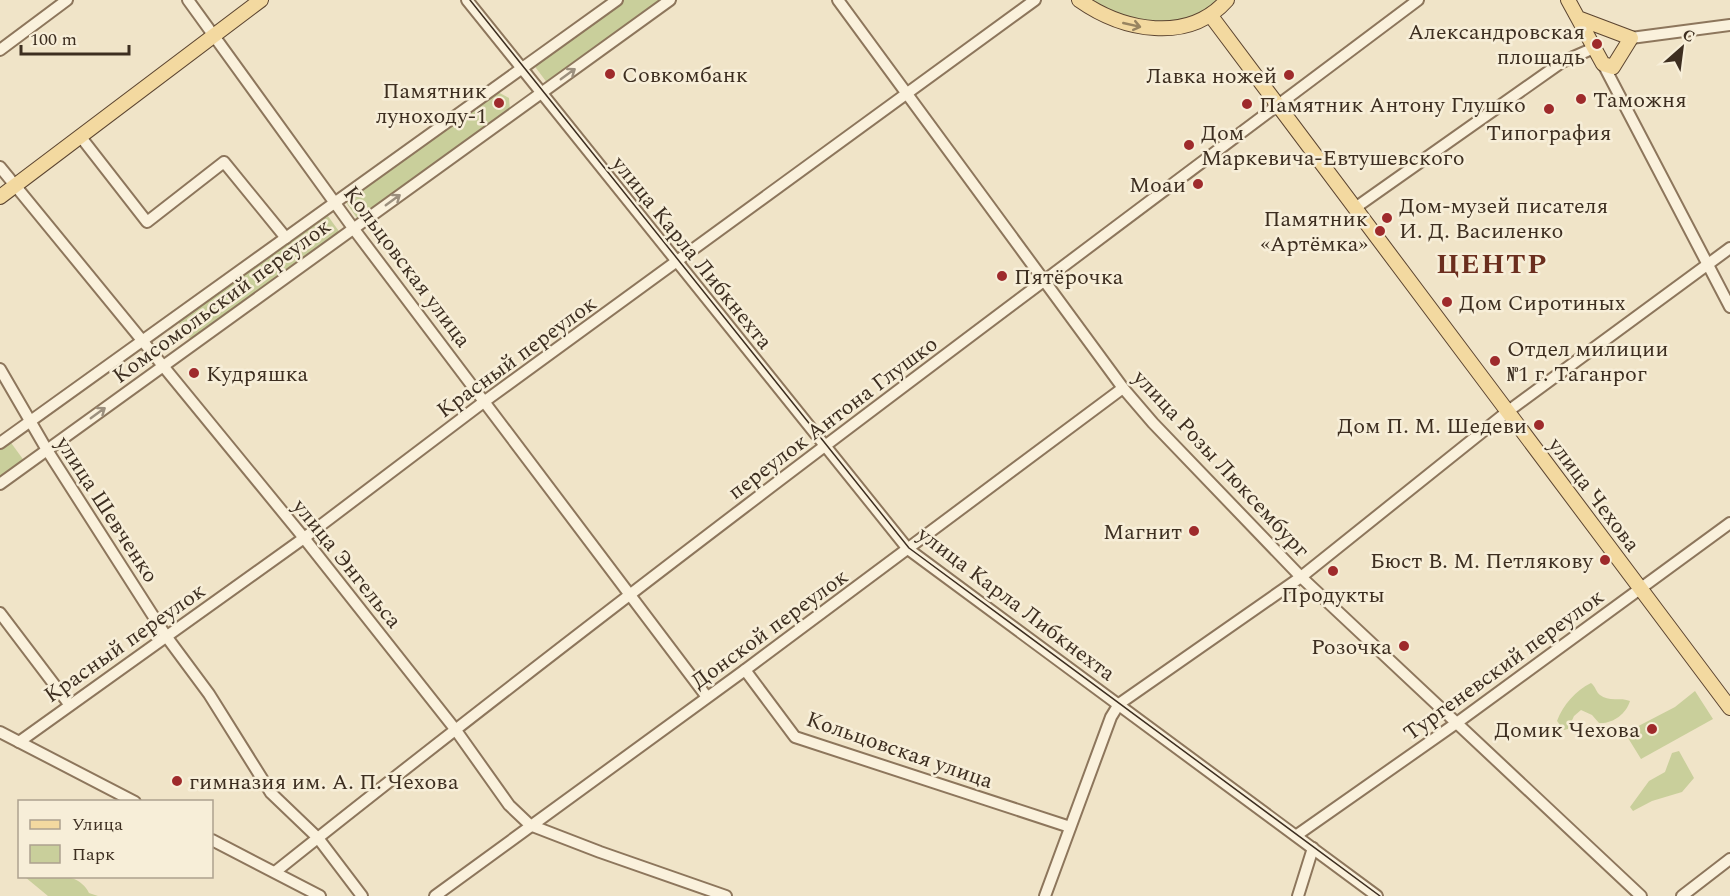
<svg xmlns="http://www.w3.org/2000/svg" width="1730" height="896" font-family="Spectral,serif">
<style>
.green{fill:#c9cf9b}
.lines{fill:none;stroke-linecap:round;stroke-linejoin:round}
.minor-casing{stroke:#8d765c;stroke-width:14}
.major-casing{stroke:#5b4430;stroke-width:16}
.minor{stroke:#faf1dc;stroke-width:10}
.major{stroke:#f3d9a0;stroke-width:14}
.tram{stroke:#3d2e20;stroke-width:1.5}
.oneway{stroke:#988460}
.oneway2{stroke:#9c907e}
.poi-dot{fill:#9e2a2b;stroke:#f7eed8;stroke-width:2}
.labels{text-anchor:middle;stroke-width:5;stroke-linejoin:round;paint-order:stroke}
.poi-label{font-size:22px;fill:#3d2e20;stroke:#f7eed8;text-anchor:end}
.street-label{font-size:22px;fill:#3d2e20;stroke:#f7eed8}
.district-label{font-size:28px;font-weight:bold;letter-spacing:1.5px;fill:#6b2e1e;stroke:#f7eed8}
</style>
<rect width="100%" height="100%" fill="#f0e4c8"/>
<g class="green">
<path d="M622 0H664L548 84 533 64Z"/>
<path d="M1083 0H1219C1166 42 1138 24 1083 0Z"/>
<path d="M496 91 509 98 510 110 359 221 343 198Z"/>
<path d="M325 212 341 234 192 341 176 319Z"/>
<path d="M9 440 25 462 0 480V446Z"/>
<path d="M1591 683C1596 687 1596 692 1600 695 1608 702 1621 697 1630 701 1626 714 1613 724 1599 723L1592 715 1581 710 1574 716 1568 729 1564 730 1557 721C1563 705 1576 690 1591 683Z"/>
<path d="M1695 691 1713 719 1641 759 1625 733 1675 707Z"/>
<path d="M1679 751 1694 778 1682 792 1652 801 1633 811 1630 807 1649 781 1665 772 1672 753Z"/>
<path d="M25 877C46 876 78 870 89 893L98 896H48Z"/>
</g>
<g class="lines">
<g class="minor-casing">
<g id="minor">
<path d="M188 0 353 228 707 697"/>
<path d="M467 0 908 549 1377 896"/>
<path d="M838 0 1123 388 1153 423 1301 577 1641 896"/>
<path d="M1631 38 1730 25"/>
<path d="M0 50 67 0"/>
<path d="M1603 64 1730 307"/>
<path d="M80 136 147 222 224 162 286 238"/>
<path d="M0 167 304 538 455 729 509 805 530 825 600 852 726 896"/>
<path d="M1355 208 1562 62 1594 48"/>
<path d="M0 369 47 450 166 636 209 694 271 793 318 838 362 896"/>
<path d="M0 443 617 0"/>
<path d="M0 484 670 0"/>
<path d="M0 613 69 704"/>
<path d="M745 670 795 737 1070 827"/>
<path d="M0 732 135 802"/>
<path d="M19 742 304 538 485 401 1035 0"/>
<path d="M1297 835 1458 722 1730 523"/>
<path d="M212 840 320 896"/>
<path d="M275 872C650 573 1035 288 1418 0"/>
<path d="M435 896 745 670 1123 388"/>
<path d="M1045 896 1111 717 1119 704 1301 577 1507 412 1730 248"/>
<path d="M1298 896 1313 848"/>
<path d="M1682 896 1730 859"/>
</g>
</g>
<g class="major-casing">
<g id="major">
<path d="M1079 0C1123 31 1188 44 1227 0"/>
<path d="M1568 0 1603 64 1613 67 1631 38 1578 18"/>
<path d="M1211 16 1730 708"/>
<path d="M0 197 261 0"/>
</g>
</g>
<use href="#minor" class="minor"/>
<use href="#major" class="major"/>
<path class="tram" d="M470 0 909 548 1380 896"/>
</g>
<defs><path id="oneway-shaft" d="M-6 0H5M1.5-3L5.5 0L1.5 3" fill="none" stroke-width="1.6" stroke-linecap="round" stroke-linejoin="round" transform="scale(1.5)"/></defs>
<use class="oneway" href="#oneway-shaft" transform="translate(1132 25) rotate(13)"/>
<g class="oneway2">
<use href="#oneway-shaft" transform="translate(568 74) rotate(-36)"/>
<use href="#oneway-shaft" transform="translate(393 200) rotate(-36)"/>
<use href="#oneway-shaft" transform="translate(98 413) rotate(-36)"/>
</g>
<g class="poi-dot">
<circle cx="1597" cy="44" r="6"/>
<circle cx="610" cy="74" r="6"/>
<circle cx="1289" cy="75" r="6"/>
<circle cx="1581" cy="99" r="6"/>
<circle cx="499" cy="103" r="6"/>
<circle cx="1247" cy="104" r="6"/>
<circle cx="1549" cy="109" r="6"/>
<circle cx="1189" cy="145" r="6"/>
<circle cx="1198" cy="184" r="6"/>
<circle cx="1387" cy="218" r="6"/>
<circle cx="1380" cy="231" r="6"/>
<circle cx="1002" cy="276" r="6"/>
<circle cx="1447" cy="302" r="6"/>
<circle cx="1495" cy="361" r="6"/>
<circle cx="194" cy="373" r="6"/>
<circle cx="1539" cy="425" r="6"/>
<circle cx="1194" cy="531" r="6"/>
<circle cx="1605" cy="560" r="6"/>
<circle cx="1333" cy="571" r="6"/>
<circle cx="1404" cy="646" r="6"/>
<circle cx="1652" cy="729" r="6"/>
<circle cx="177" cy="781" r="6"/>
</g>
<g class="labels">
<g class="poi-label">
<text x="1585" y="39">Александровская<tspan x="1585" dy="25">площадь</tspan></text>
<text x="622" y="82" text-anchor="start">Совкомбанк</text>
<text x="1277" y="83">Лавка ножей</text>
<text x="487" y="98">Памятник<tspan x="487" dy="25">луноходу-1</tspan></text>
<text x="1593" y="107" text-anchor="start">Таможня</text>
<text x="1259" y="112" text-anchor="start">Памятник Антону Глушко</text>
<text x="1201" y="140" text-anchor="start">Дом<tspan x="1201" dy="25">Маркевича-Евтушевского</tspan></text>
<text x="1549" y="140" text-anchor="middle">Типография</text>
<text x="1186" y="192">Моаи</text>
<text x="1399" y="213" text-anchor="start">Дом-музей писателя<tspan x="1399" dy="25">И. Д. Василенко</tspan></text>
<text x="1368" y="226">Памятник<tspan x="1368" dy="25">«Артёмка»</tspan></text>
<text x="1014" y="284" text-anchor="start">Пятёрочка</text>
<text x="1459" y="310" text-anchor="start">Дом Сиротиных</text>
<text x="1507" y="356" text-anchor="start">Отдел милиции<tspan x="1507" dy="25">№1 г. Таганрог</tspan></text>
<text x="206" y="381" text-anchor="start">Кудряшка</text>
<text x="1527" y="433">Дом П. М. Шедеви</text>
<text x="1182" y="539">Магнит</text>
<text x="1593" y="568">Бюст В. М. Петлякову</text>
<text x="1333" y="602" text-anchor="middle">Продукты</text>
<text x="1392" y="654">Розочка</text>
<text x="1640" y="737">Домик Чехова</text>
<text x="189" y="789" text-anchor="start">гимназия им. А. П. Чехова</text>
</g>
<g class="street-label">
<text transform="translate(693 252) rotate(51)" y="8">улица Карла Либкнехта</text>
<text transform="translate(408 266) rotate(53)" y="8">Кольцовская улица</text>
<text transform="translate(221 300) rotate(-36)" y="8">Комсомольский переулок</text>
<text transform="translate(516 356) rotate(-36)" y="8">Красный переулок</text>
<text transform="translate(832 417) rotate(-37)" y="8">переулок Антона Глушко</text>
<text transform="translate(1222 463) rotate(47)" y="8">улица Розы Люксембург</text>
<text transform="translate(1595 494) rotate(53)" y="8">улица Чехова</text>
<text transform="translate(108 509) rotate(57)" y="8">улица Шевченко</text>
<text transform="translate(348 563) rotate(51)" y="8">улица Энгельса</text>
<text transform="translate(1017 603) rotate(37)" y="8">улица Карла Либкнехта</text>
<text transform="translate(769 628) rotate(-36)" y="8">Донской переулок</text>
<text transform="translate(124 642) rotate(-35)" y="8">Красный переулок</text>
<text transform="translate(1503 664) rotate(-36)" y="8">Тургеневский переулок</text>
<text transform="translate(900 749) rotate(19)" y="8">Кольцовская улица</text>
</g>
<g class="district-label">
<text x="1492" y="273">ЦЕНТР</text>
</g>
</g>
<rect x="18" y="800" width="195" height="78" fill="#f7eed8" stroke="#ada18e" stroke-width="1.5"/>
<rect x="30" y="820" width="30" height="9" fill="#f3d9a0" stroke="#ada18e" stroke-width="1.5"/>
<text x="72" y="830" font-size="18" fill="#3d2e20">Улица</text>
<rect x="30" y="845" width="30" height="18" fill="#c9cf9b" stroke="#ada18e" stroke-width="1.5"/>
<text x="72" y="860" font-size="18" fill="#3d2e20">Парк</text>
<g transform="translate(1682 48) rotate(28)" stroke="#f7eed8" stroke-width="4.5" paint-order="stroke">
<path d="M0-4.5L10 22L0 15L-10 22Z" fill="#3d2e20"/>
<text y="-9" font-size="16" font-weight="bold" text-anchor="middle" fill="#3d2e20">С</text>
</g>
<path d="M21 45v9h108v-9" fill="none" stroke="#3d2e20" stroke-width="3"/>
<text x="30" y="45" font-size="18" fill="#3d2e20" stroke="#f7eed8" stroke-width="4.5" paint-order="stroke">100 m</text>
</svg>
